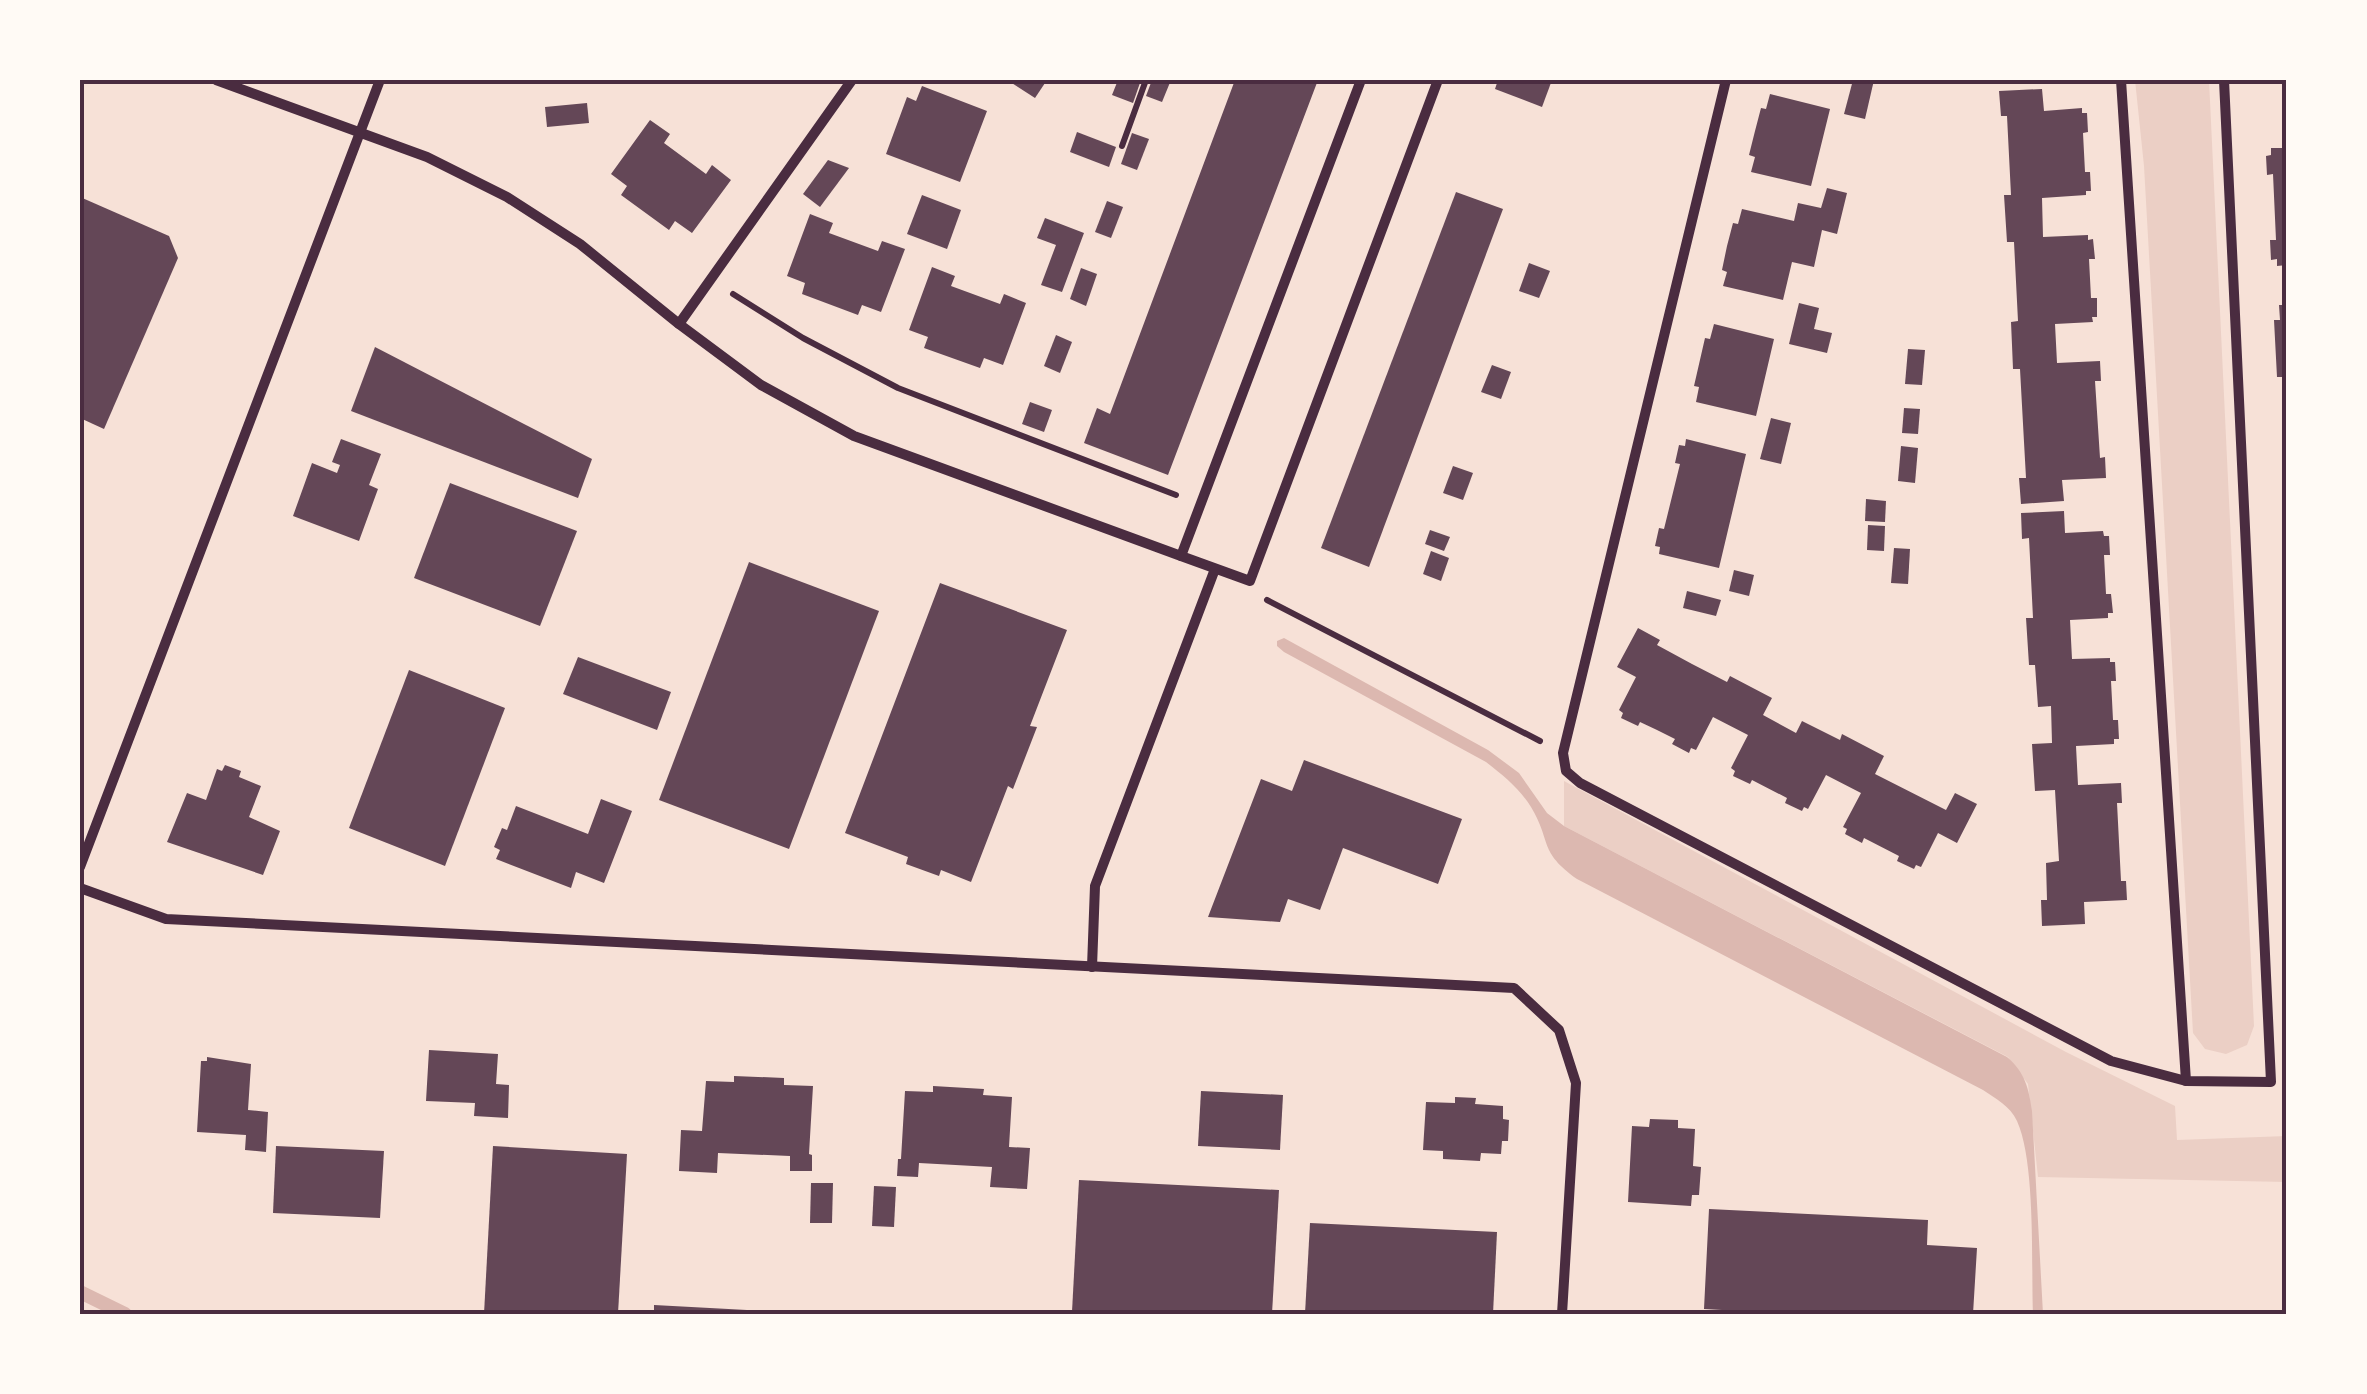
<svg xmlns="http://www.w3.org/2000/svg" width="2367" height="1394" font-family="'Noto Serif',serif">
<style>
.green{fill:#ebcfc5}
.water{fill:#dcb8b0}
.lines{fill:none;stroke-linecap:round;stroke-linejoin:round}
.stream{stroke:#dcb8b0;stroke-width:14}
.building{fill:#644757}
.path{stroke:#4a2c40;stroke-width:6}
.minor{stroke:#4a2c40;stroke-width:10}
.neatline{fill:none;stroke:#4a2c40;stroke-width:4}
</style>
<rect width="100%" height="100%" fill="#f7e1d7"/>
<g class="green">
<path d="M2135 80H2209L2254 1026 2247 1045 2226 1054 2205 1049 2193 1033 2144 166Z"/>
<path d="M1564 781 2066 1052 2175 1106 2177 1140 2287 1136V1182L2038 1177 2028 1084 2008 1057 1564 826Z"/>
</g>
<path class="water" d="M1284 638 1488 750 1519 773 1547 813 1564 826 2007 1057C2025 1072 2029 1089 2032 1111L2043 1314H2033C2031 1265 2036 1163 2017 1121 2010 1106 1996 1099 1983 1090L1577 879C1538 851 1552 842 1531 807 1519 788 1504 776 1486 762L1284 652 1277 646V641Z"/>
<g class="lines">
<path class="stream" d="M80 1292 125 1314"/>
</g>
<g class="building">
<path d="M1007 80H1047L1035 98Z"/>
<path d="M1118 80H1141L1133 103 1112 95Z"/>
<path d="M1152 80H1171L1162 102 1146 96Z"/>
<path d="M1235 80H1318L1168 475 1084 443 1097 408 1110 414Z"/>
<path d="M1498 80H1552L1542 107 1495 89Z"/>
<path d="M1853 80H1874L1865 119 1844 114Z"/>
<path d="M922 86 987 111 960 182 886 154 907 97 916 101Z"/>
<path d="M2042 89 2044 111 2082 108V113H2087L2088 132 2083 133 2085 172H2090L2091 191H2086V195L2042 198 2043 237 2088 235V240L2093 239 2095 259H2089L2091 298H2097V317H2092L2093 322 2055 324 2057 363 2100 361 2101 381H2095L2100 458 2105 457 2106 478 2062 480 2064 501 2021 504 2019 478H2026L2024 442 2020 369H2013L2012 345 2011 322 2018 321 2014 242H2007L2004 195H2011L2007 116H2001L1999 91Z"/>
<path d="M1770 94 1830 109 1811 186 1751 172 1755 157 1749 155 1755 131 1761 108 1766 109Z"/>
<path d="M587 103 589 123 547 127 545 107Z"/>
<path d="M650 120 670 134 664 143 706 174 712 165 731 180 692 233 675 221 669 230 621 195 627 186 611 174Z"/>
<path d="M1077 132 1116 147 1109 167 1070 152Z"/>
<path d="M1132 133 1149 139 1137 170 1121 164Z"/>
<path d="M2271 148H2287V265L2277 266V259L2271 260 2270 240H2276L2273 174 2267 175 2266 156 2271 155Z"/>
<path d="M828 160 849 168 820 207 803 194Z"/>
<path d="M1827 188 1847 193 1837 234 1822 230 1814 267 1792 262 1783 300 1723 286 1727 272 1722 270 1727 246 1733 223 1738 224 1742 209 1794 221 1798 203 1821 208Z"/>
<path d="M1456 192 1503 209 1369 567 1321 548Z"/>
<path d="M922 195 961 210 947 249 907 234Z"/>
<path d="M80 197 169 236 178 258 104 429 80 418Z"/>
<path d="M1107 201 1123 207 1111 238 1095 232Z"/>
<path d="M810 214 833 223 829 233 878 251 882 241 905 249 881 312 862 305 858 315 802 294 805 283 787 276Z"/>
<path d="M1045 218 1084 233 1062 292 1041 285 1056 245 1037 238Z"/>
<path d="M1529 263 1550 271 1539 298 1519 291Z"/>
<path d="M932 267 955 276 951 286 1000 304 1004 294 1026 303 1003 365 984 358 980 368 924 348 928 337 909 330Z"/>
<path d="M1081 268 1097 274 1086 306 1070 299Z"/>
<path d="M1799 303 1819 308 1814 329 1832 333 1827 353 1789 344Z"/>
<path d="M2279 305H2287V392H2284L2283 377H2277L2274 320H2280Z"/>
<path d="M1714 324 1774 339 1756 416 1696 402 1699 387 1694 386 1705 338 1710 339Z"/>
<path d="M1056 335 1072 342 1060 373 1044 366Z"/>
<path d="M375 347 592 459 578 498 351 411Z"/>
<path d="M1908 349 1925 350 1922 385 1905 384Z"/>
<path d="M1492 365 1511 372 1501 399 1481 392Z"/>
<path d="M1030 402 1052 410 1044 432 1022 424Z"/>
<path d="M1904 408 1920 409 1918 434 1902 433Z"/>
<path d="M1771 418 1791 423 1781 464 1760 459Z"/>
<path d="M341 439 381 454 369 485 378 489 359 541 293 516 312 463 337 473 340 465 332 462Z"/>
<path d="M1686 439 1746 454 1719 568 1659 554 1660 547 1655 546 1659 528 1664 529 1680 464 1675 463 1679 445 1685 446Z"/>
<path d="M1901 446 1918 448 1915 483 1898 481Z"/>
<path d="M1453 466 1473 473 1463 500 1443 493Z"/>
<path d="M450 483 577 531 540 626 414 578Z"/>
<path d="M1866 499 1886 501 1885 522 1865 521Z"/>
<path d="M2064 511 2065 533 2103 531 2104 536H2109L2110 555H2104L2106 594H2111L2113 613H2108V618L2070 620 2072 659 2110 658V662H2115L2116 681H2111L2112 700 2113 720H2118L2119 739H2114V744L2076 746 2078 785 2121 783 2122 803H2117L2121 881H2126L2127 900 2084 902 2085 924 2042 926 2041 900H2047L2046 863 2059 861 2055 790 2035 791 2032 744 2052 743 2051 706 2038 707 2035 665H2029L2026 618H2033L2029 538 2022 539 2021 513Z"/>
<path d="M1868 525 1885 526 1884 551 1867 550Z"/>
<path d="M1430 530 1450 537 1444 551 1425 544Z"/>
<path d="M1894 548 1910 549 1908 584 1891 583Z"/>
<path d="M1431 551 1449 558 1441 581 1423 574Z"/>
<path d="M749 562 879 611 789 849 659 800Z"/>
<path d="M1734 570 1754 575 1749 596 1729 591Z"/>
<path d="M940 583 1067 630 1030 726 1037 727 1013 789 1008 786 971 882 941 870 939 876 906 864 908 857 845 833Z"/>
<path d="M1687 591 1721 600 1716 616 1683 608Z"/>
<path d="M1638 628 1660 640 1657 645 1692 664 1727 682 1730 676 1772 698 1763 715 1796 733 1802 721 1840 740 1842 734 1884 756 1875 774 1946 810 1955 793 1977 804 1957 843 1938 833 1921 867 1916 865 1914 869 1897 861 1899 856 1864 838 1862 843 1845 834 1847 829 1843 827 1861 793 1826 775 1808 809 1804 807 1802 811 1785 803 1787 798 1752 780 1750 784 1733 776 1735 771 1731 768 1748 735 1713 717 1696 750 1691 748 1689 753 1672 744 1675 739 1657 730 1640 722 1638 726 1621 718 1623 713 1619 710 1636 677 1617 667Z"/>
<path d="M578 657 671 692 657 730 563 694Z"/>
<path d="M409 670 505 708 445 866 349 828Z"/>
<path d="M1304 760 1462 819 1438 884 1343 848 1320 910 1288 899 1280 922 1208 917 1261 779 1292 791Z"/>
<path d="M225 765 241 771 239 777 261 786 249 817 280 831 263 875 167 842 187 793 206 800 217 769 222 771Z"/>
<path d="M601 799 632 811 604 883 576 872 571 888 496 859 500 850 494 847 502 828 507 830 516 806 588 834Z"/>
<path d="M429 1050 498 1054 496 1084 509 1085 508 1118 474 1116 475 1103 426 1101Z"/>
<path d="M207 1057 251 1064 248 1110 268 1112 266 1152 245 1150 246 1135 197 1132 201 1061H207Z"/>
<path d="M734 1076 784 1078V1085L813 1086 809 1154 812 1155V1171H790V1156L718 1153 717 1173 679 1171 681 1130 702 1131 706 1081 734 1082Z"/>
<path d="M933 1086 984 1089 983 1095 1012 1097 1009 1147 1030 1148 1027 1189 990 1187 992 1167 919 1163 918 1177 897 1176 898 1159H901L905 1091 933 1092Z"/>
<path d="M1201 1091 1283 1095 1280 1150 1198 1146Z"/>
<path d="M1455 1097 1476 1098 1475 1104 1503 1106V1119L1509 1120 1508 1141H1502L1501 1154 1481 1153 1480 1161 1443 1159V1151L1423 1150 1426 1102 1455 1103Z"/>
<path d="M1650 1119 1678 1120V1128L1695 1129 1693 1166 1701 1167 1699 1195H1692L1691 1206 1628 1202 1632 1126 1649 1127Z"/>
<path d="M276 1146 384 1151 380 1218 273 1213Z"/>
<path d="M493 1146 627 1154 618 1314H484Z"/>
<path d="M1079 1180 1279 1190 1272 1314 1072 1312Z"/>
<path d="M811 1183H833L832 1223H810Z"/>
<path d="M874 1186 896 1187 894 1227 872 1226Z"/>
<path d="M1709 1209 1928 1220 1927 1245 1977 1248 1973 1314H1792L1704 1309Z"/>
<path d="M1310 1223 1497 1232 1493 1314H1305Z"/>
<path d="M654 1305 747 1310V1314H654Z"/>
</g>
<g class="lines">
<g class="path">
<path d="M1122 146 1146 80"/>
<path d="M733 294 803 338 898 388 1176 495"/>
<path d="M1267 600 1540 741"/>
</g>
<g class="minor">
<path d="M216 80 427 157 507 197 580 244 679 324 761 385 854 436 1181 556"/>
<path d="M1361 80 1181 556 1250 581 1438 80"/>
<path d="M1726 80 1563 753 1566 771 1580 783 2111 1061 2186 1081"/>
<path d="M2121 80 2186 1081 2271 1082 2224 80"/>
<path d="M679 324 852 80"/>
<path d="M80 867 380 80"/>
<path d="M80 888 166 919 1514 988 1559 1030 1576 1083 1562 1314"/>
<path d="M1092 967 1095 886 1215 569"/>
</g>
</g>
<rect width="2367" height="1394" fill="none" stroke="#fffaf5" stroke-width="165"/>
<rect x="82" y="82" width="2202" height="1230" class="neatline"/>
</svg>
